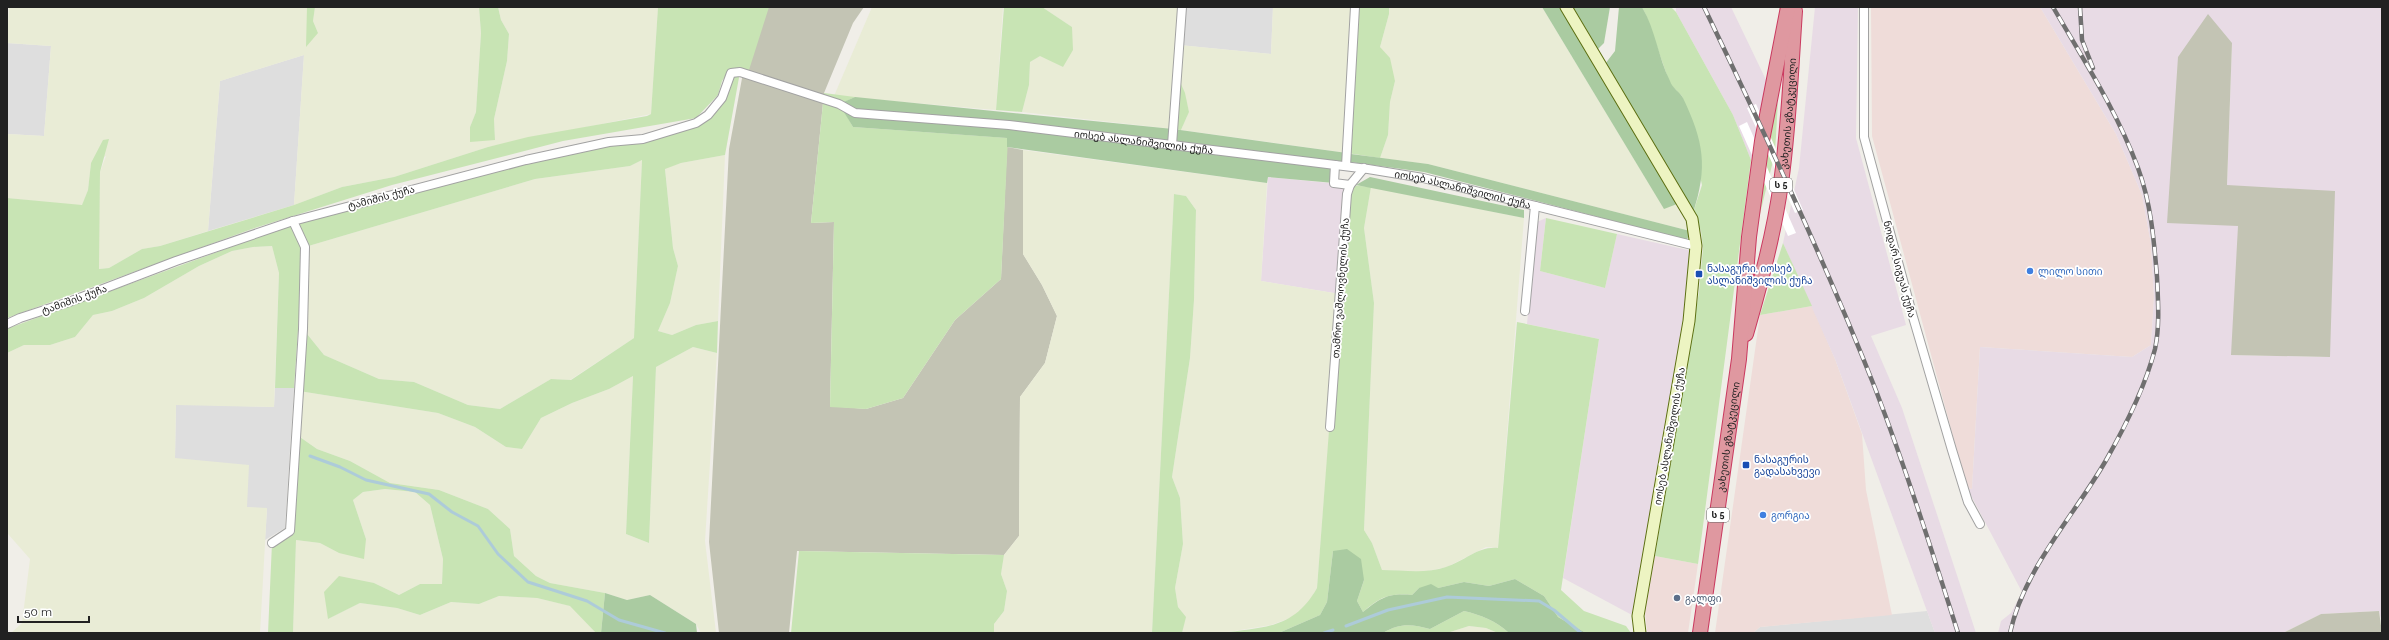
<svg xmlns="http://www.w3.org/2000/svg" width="2389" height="640" font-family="Raleway,'Noto Sans Georgian',sans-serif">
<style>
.residential{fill:#dedede}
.commercial{fill:#efdcd9}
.industrial{fill:#e8dbe5;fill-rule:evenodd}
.construction{fill:#c3c4b4}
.farmland{fill:#e9ecd6}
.grass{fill:#c8e4b4}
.forest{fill:#aacba1}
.pier{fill:#fff}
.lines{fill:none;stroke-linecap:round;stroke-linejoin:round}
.stream{stroke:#adcbd9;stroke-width:3}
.street-casing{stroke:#a2a2a2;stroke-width:10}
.secondary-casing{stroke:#5c6f11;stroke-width:13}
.highway-casing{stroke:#ca395f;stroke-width:16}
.street{stroke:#fff;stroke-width:8}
.secondary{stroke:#edf4c2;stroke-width:11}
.highway{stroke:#df98a0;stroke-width:14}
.rail-casing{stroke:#6f6f6f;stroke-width:4.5}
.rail{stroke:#fff;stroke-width:3;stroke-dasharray:9;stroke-linecap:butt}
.shop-dot{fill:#3f7fe0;stroke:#fff;stroke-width:1.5}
.transit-dot{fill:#1a4fb4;stroke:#fff;stroke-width:1.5}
.service-dot{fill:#5c6f8a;stroke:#fff;stroke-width:1.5}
.labels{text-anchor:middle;stroke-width:3.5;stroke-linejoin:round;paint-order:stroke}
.shield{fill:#fff;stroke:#646464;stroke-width:1}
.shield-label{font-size:9px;font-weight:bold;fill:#212121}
.street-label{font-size:10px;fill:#212121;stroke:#fff}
.transit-label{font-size:10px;fill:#164399;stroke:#fff;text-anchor:start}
.shop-label{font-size:10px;fill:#366cbe;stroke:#fff;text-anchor:start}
.service-label{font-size:10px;fill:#4e5e75;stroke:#fff;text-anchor:start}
</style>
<rect width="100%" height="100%" fill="#f0eee8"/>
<g class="residential">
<path d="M1182 7H1273L1271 54 1179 45Z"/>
<path d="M7 43 51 46 44 136 7 134Z"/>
<path d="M304 55 294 205 208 231 220 81Z"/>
<path d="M275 388H294L285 528 265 540 267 509 247 507 175 458 176 404 274 407Z"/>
<path d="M1927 611 1935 633H1753L1760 627Z"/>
</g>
<g class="commercial">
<path d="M1871 7H2040L2116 134 2142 195 2151 244 2154 297 2151 345 2132 357 1980 347 1972 489 1967 488 1872 136Z"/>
<path d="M1812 306 1835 359 1862 434 1866 490 1892 615 1760 627 1753 633H1715L1760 315Z"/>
<path d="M1655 556 1698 564 1688 633H1649L1647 631 1644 604Z"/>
</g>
<g class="industrial">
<path d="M1676 7H1731L1767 82 1751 160 1733 115 1676 12Z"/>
<path d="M1815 7H1858L1856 138 1906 325 1871 336 1902 408 1976 633H1935L1835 359 1783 243 1799 168Z"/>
<path d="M2040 7H2382V624L2379 611 2321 614 2283 633H1998L2001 621 2011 613 2022 592 1967 488 1972 489 1980 347 2132 357 2151 345 2154 297 2151 244 2142 195 2116 134ZM2232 43 2227 185 2330 357 2232 355 2239 226 2178 57Z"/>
<path d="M1268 177 1350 185 1340 294 1261 281Z"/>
<path d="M1546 218 1540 271 1605 288 1617 234 1692 251 1683 342 1632 615 1563 578 1599 339 1527 324 1537 222Z"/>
</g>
<g class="construction">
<path d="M763 7H864L853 23 824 93 811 223 834 222 830 406 866 409 903 398 955 320 1001 279 1007 147 1023 150V254L1042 285 1057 316 1045 363 1020 397 1019 536 1004 555 797 551 789 633H719L709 542 729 149 745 62Z"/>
<path d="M2208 14 2232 43 2227 185 2335 191 2330 357 2231 355 2238 226 2167 223 2178 57Z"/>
<path d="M2379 611 2382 633H2283L2321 614Z"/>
</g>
<g class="farmland">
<path d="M9 7H307V29L318 33 313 21 315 7H479L481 33 476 112 470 127 495 140 494 119 507 61 509 34 501 20 498 7H658L651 114 488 147 394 177 342 187 294 205 304 55 220 81 208 231 160 246 142 249 109 268 98 269 100 172 106 156 91 163 88 190 82 206 7 198V134L44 136 51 46 7 43Z"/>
<path d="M872 7H1003L996 110 834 96Z"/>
<path d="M1042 7H1182L1179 45 1271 54 1273 7H1355L1347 153 1181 130 1189 112 1187 104 1173 129 1022 112 1029 85 1030 62 1040 55 1063 67 1072 27Z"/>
<path d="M1389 7H1542L1664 208 1677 204 1690 231 1428 164 1380 158 1388 135 1390 102 1395 81 1380 47 1389 14Z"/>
<path d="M1023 150 1267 183 1261 281 1340 294 1317 588 1308 604 1293 617 1271 625 1222 633H1182L1185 617 1178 607 1175 588 1183 544 1180 498 1172 477 1190 358 1194 300 1196 210 1186 196 1174 194 1152 633H994V624L1004 611 1007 591 1001 574 1004 555 1019 536 1020 397 1045 363 1057 316 1042 285 1023 254Z"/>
<path d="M725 155 718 321 696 325 672 335 658 331 670 303 678 266 673 248 665 168 681 163Z"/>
<path d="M642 160 634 338 570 380 551 379 500 409 468 405 414 382 379 379 324 355 303 329 305 247 535 179 630 166Z"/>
<path d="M1371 187 1524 218 1498 548 1486 547 1447 567 1423 572 1382 570 1372 543 1364 530 1374 303 1364 228Z"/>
<path d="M272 246 279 273 274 407 176 405 175 458 249 465 247 507 267 508 260 633H11L22 623 30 559 8 534 7 353 24 345H50L75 337 93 315 112 311 144 298 199 266 232 251 253 247Z"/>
<path d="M693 347 717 353 705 541 716 633H701L696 624 650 595 627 600 605 593 550 583 536 576 514 556 510 529 488 509 439 490 390 483 350 461 317 449 297 435 299 391 438 413 475 427 506 447 522 449 541 418 572 403 609 389 633 376 626 534 649 543 656 367Z"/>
<path d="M385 489 415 492 430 505 443 559 442 584H420L399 595 374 583 328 619 360 603 397 608 420 615 451 602 479 604 499 596 537 598 571 606 596 633H293L296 540 320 543 339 553 366 539 353 500 363 492Z"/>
<path d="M1469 626 1486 628 1498 633H1447Z"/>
</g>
<g class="grass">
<path d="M307 7H315L313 21 318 33 306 47Z"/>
<path d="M479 7H498L501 20 509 34 507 61 494 119 495 140 470 142V127L476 112 481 33Z"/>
<path d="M658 7H769L749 70 731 68 722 81 718 95 696 118 563 141 392 185 252 229 7 318V198L82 205 88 190 91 163 103 140 109 139 100 172 99 269 109 268 142 249 160 246 294 205 342 187 394 177 488 147 528 137 647 116 651 114Z"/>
<path d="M1004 7H1042L1072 27 1073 50 1063 67 1040 56 1030 62 1029 85 1022 112 996 110Z"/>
<path d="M1355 7H1389V14L1380 47 1390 58 1395 81 1390 102 1388 135 1380 158 1347 153Z"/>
<path d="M1642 7H1671L1676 12 1733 115 1751 160 1698 564 1655 556 1699 292 1703 248 1701 231 1693 213 1702 185 1682 96 1670 84 1646 15Z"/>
<path d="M740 72 725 155 681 163 665 169 673 248 678 266 670 303 658 331 672 335 696 325 718 321 717 353 693 347 656 367 649 543 626 534 633 376 609 389 572 403 541 418 522 449 506 447 475 427 438 413 299 391 303 329 324 355 379 379 414 382 468 405 500 409 551 379 571 380 634 338 642 160 630 166 535 179 305 247 304 244 294 388H275L279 273 272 246 253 247 232 251 199 266 144 298 112 311 93 315 75 337 50 345H24L7 353V329L9 328 294 224 609 142 696 123 722 98 731 73Z"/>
<path d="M1177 75 1185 93 1189 112 1181 130 1173 129Z"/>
<path d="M824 93 855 97 840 104 853 127 1008 138 1001 279 955 320 903 398 866 409 830 407 834 222 811 223Z"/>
<path d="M1778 101 1775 153 1757 226 1769 136Z"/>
<path d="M1350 185 1371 187 1364 228 1374 303 1364 530 1372 543 1382 570C1403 570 1426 574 1446 567 1465 561 1478 546 1498 548L1517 322 1599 339 1561 590 1584 611 1626 626 1631 633H1586L1558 617 1544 596 1515 579 1489 586 1464 582 1438 588H1419L1412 595C1388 593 1380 597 1363 612L1357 601 1364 580 1333 551 1327 602 1320 615 1281 632 1222 633C1264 627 1294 629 1317 588L1347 194Z"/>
<path d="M1174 194 1186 196 1196 210 1194 300 1190 358 1172 477 1180 498 1183 544 1175 588 1178 607 1186 617 1182 633H1152Z"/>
<path d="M1546 218 1617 234 1605 288 1540 271Z"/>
<path d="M1783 243 1812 306 1760 315Z"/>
<path d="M297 435 317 449 350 461 390 483 439 490 488 509 510 529 514 556 536 576 550 583 605 593 601 633H596L570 606 537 598 499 596 479 604 451 602 420 615 397 608 360 603 328 619 324 592 339 576 374 583 399 595 420 584H442L443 559 430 505 415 492 385 489 363 492 353 500 366 539 364 559 339 553 320 543 296 540 293 633H268L272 543 290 531Z"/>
<path d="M799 551 1004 555 1001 574 1007 591 1004 611 994 624V633H791Z"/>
<path d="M1464 611C1481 615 1496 621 1509 633H1498L1486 628 1469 626 1447 633H1383C1400 623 1411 624 1430 629Z"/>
</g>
<g class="forest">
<path d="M1542 7H1562L1677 204 1664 209Z"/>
<path d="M1573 7H1610L1604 43 1598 49Z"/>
<path d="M1619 7H1642C1656 31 1658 57 1670 81 1672 88 1680 92 1683 98 1704 142 1708 167 1693 213L1605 64 1615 51Z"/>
<path d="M855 97 1173 129 1347 153 1346 166 1335 165 1334 183 1268 177 1267 183 1007 147V138L853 127 839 104Z"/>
<path d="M1351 154 1428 164 1690 231 1687 240 1424 172 1350 162Z"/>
<path d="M1370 177 1524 210V218L1356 185Z"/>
<path d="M1347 549 1361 559 1364 580 1357 601 1363 612C1381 598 1387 593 1412 595L1419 588 1431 584 1438 588 1464 582 1489 586 1515 579 1544 596 1558 617 1586 633H1509C1496 621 1481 615 1464 611L1430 629C1411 624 1400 623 1383 633H1260L1281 632 1320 615 1327 602 1333 551Z"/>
<path d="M605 593 627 600 650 595 696 624 697 633H601Z"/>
</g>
<g class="pier">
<path d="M1756 104 1803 210 1795 213 1747 108Z"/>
<path d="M1747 122 1796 233 1788 236 1739 126Z"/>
</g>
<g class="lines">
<g class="stream">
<path d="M310 456 340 467 366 480 429 494 452 512 478 526 498 554 528 582 587 601 619 620 665 633"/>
<path d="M1346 626 1388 610 1447 597 1539 601 1554 610 1581 633"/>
<path d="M1324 633 1333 630"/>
</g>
<g class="street-casing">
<g id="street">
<path d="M1864 7V137L1913 317 1952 450 1968 502 1980 524"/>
<path d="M1172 145 1182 7"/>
<path d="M1346 166 1355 7"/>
<path d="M1350 185 1364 168"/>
<path d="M1525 311 1535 206"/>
<path id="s1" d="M7 324 20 318 69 302 176 261 293 221 526 160 609 142 643 139 696 123 708 115 722 98 731 73 740 72 839 104 855 113 1009 125 1368 169 1423 178 1696 246"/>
<path d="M1330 427 1347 194 1350 185 1334 183 1335 165"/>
<path d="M272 543 290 531 303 329 305 247 293 221"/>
</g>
</g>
<g class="secondary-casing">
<path id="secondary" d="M1566 7 1692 219 1696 246 1689 321 1638 616 1640 633"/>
</g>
<g class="highway-casing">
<g id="highway">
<path id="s2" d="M1746 334C1760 285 1774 234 1781 183 1789 126 1791 69 1795 11"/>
<path id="s3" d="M1700 633 1739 359 1749 237 1762 141 1788 7"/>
</g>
</g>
<use href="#street" class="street"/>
<use href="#secondary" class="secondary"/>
<use href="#highway" class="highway"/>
<g class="rail-casing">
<g id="rail">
<path d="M1704 7C1764 132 1824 259 1875 388 1906 469 1932 551 1958 633"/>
<path d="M2080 7 2082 40 2093 68"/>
<path d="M2010 633C2024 569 2073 517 2105 462 2125 427 2145 388 2155 349 2160 326 2158 300 2157 277 2154 240 2151 203 2138 168 2117 111 2083 59 2053 7"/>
</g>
</g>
<use href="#rail" class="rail"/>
</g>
<g class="shop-dot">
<circle cx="2030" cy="271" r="4"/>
<circle cx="1763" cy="515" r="4"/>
</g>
<g class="transit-dot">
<rect x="1695" y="270" width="8" height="8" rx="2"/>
<rect x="1742" y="461" width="8" height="8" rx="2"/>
</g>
<circle class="service-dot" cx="1677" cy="598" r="4"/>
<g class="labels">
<g class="shield">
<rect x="1770" y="178" width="22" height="14" rx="3"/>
<rect x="1707" y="508" width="22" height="14" rx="3"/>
</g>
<g class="shield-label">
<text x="1781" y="188">ს 5</text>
<text x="1718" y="518">ს 5</text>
</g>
<g class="street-label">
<text dy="4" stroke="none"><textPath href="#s2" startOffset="225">კახეთის გზატკეცილი</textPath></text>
<text dy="4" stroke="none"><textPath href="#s1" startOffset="1204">იოსებ ასლანიშვილის ქუჩა</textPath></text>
<text dy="4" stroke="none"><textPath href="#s1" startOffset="1527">იოსებ ასლანიშვილის ქუჩა</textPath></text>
<text transform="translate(381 197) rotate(-15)" y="4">ტამიშის ქუჩა</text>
<text transform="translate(1900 269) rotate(75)" y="4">ნოდარ სიგუას ქუჩა</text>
<text transform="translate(1340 288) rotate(-86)" y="4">თამრო ვაშლოვნელის ქუჩა</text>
<text transform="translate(74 299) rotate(-20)" y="4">ტამიშის ქუჩა</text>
<text transform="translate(1669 436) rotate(-80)" y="4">იოსებ ასლანიშვილის ქუჩა</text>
<text dy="4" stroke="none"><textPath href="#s3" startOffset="198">კახეთის გზატკეცილი</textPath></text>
</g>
<g class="transit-label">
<text x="1707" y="272">ნასაგური, იოსებ<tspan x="1707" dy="12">ასლანიშვილის ქუჩა</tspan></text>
<text x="1754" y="463">ნასაგურის<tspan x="1754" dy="12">გადასახვევი</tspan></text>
</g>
<g class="shop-label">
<text x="2038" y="275">ლილო სითი</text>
<text x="1771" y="519">გორგია</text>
</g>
<g class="service-label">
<text x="1685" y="602">გალფი</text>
</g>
</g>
<rect width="2389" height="640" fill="none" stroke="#212121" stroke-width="16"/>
<path d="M18 616v6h71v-6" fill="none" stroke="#212121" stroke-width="2"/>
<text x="24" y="616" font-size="12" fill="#212121" stroke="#ffffff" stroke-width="3" paint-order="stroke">50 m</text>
</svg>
